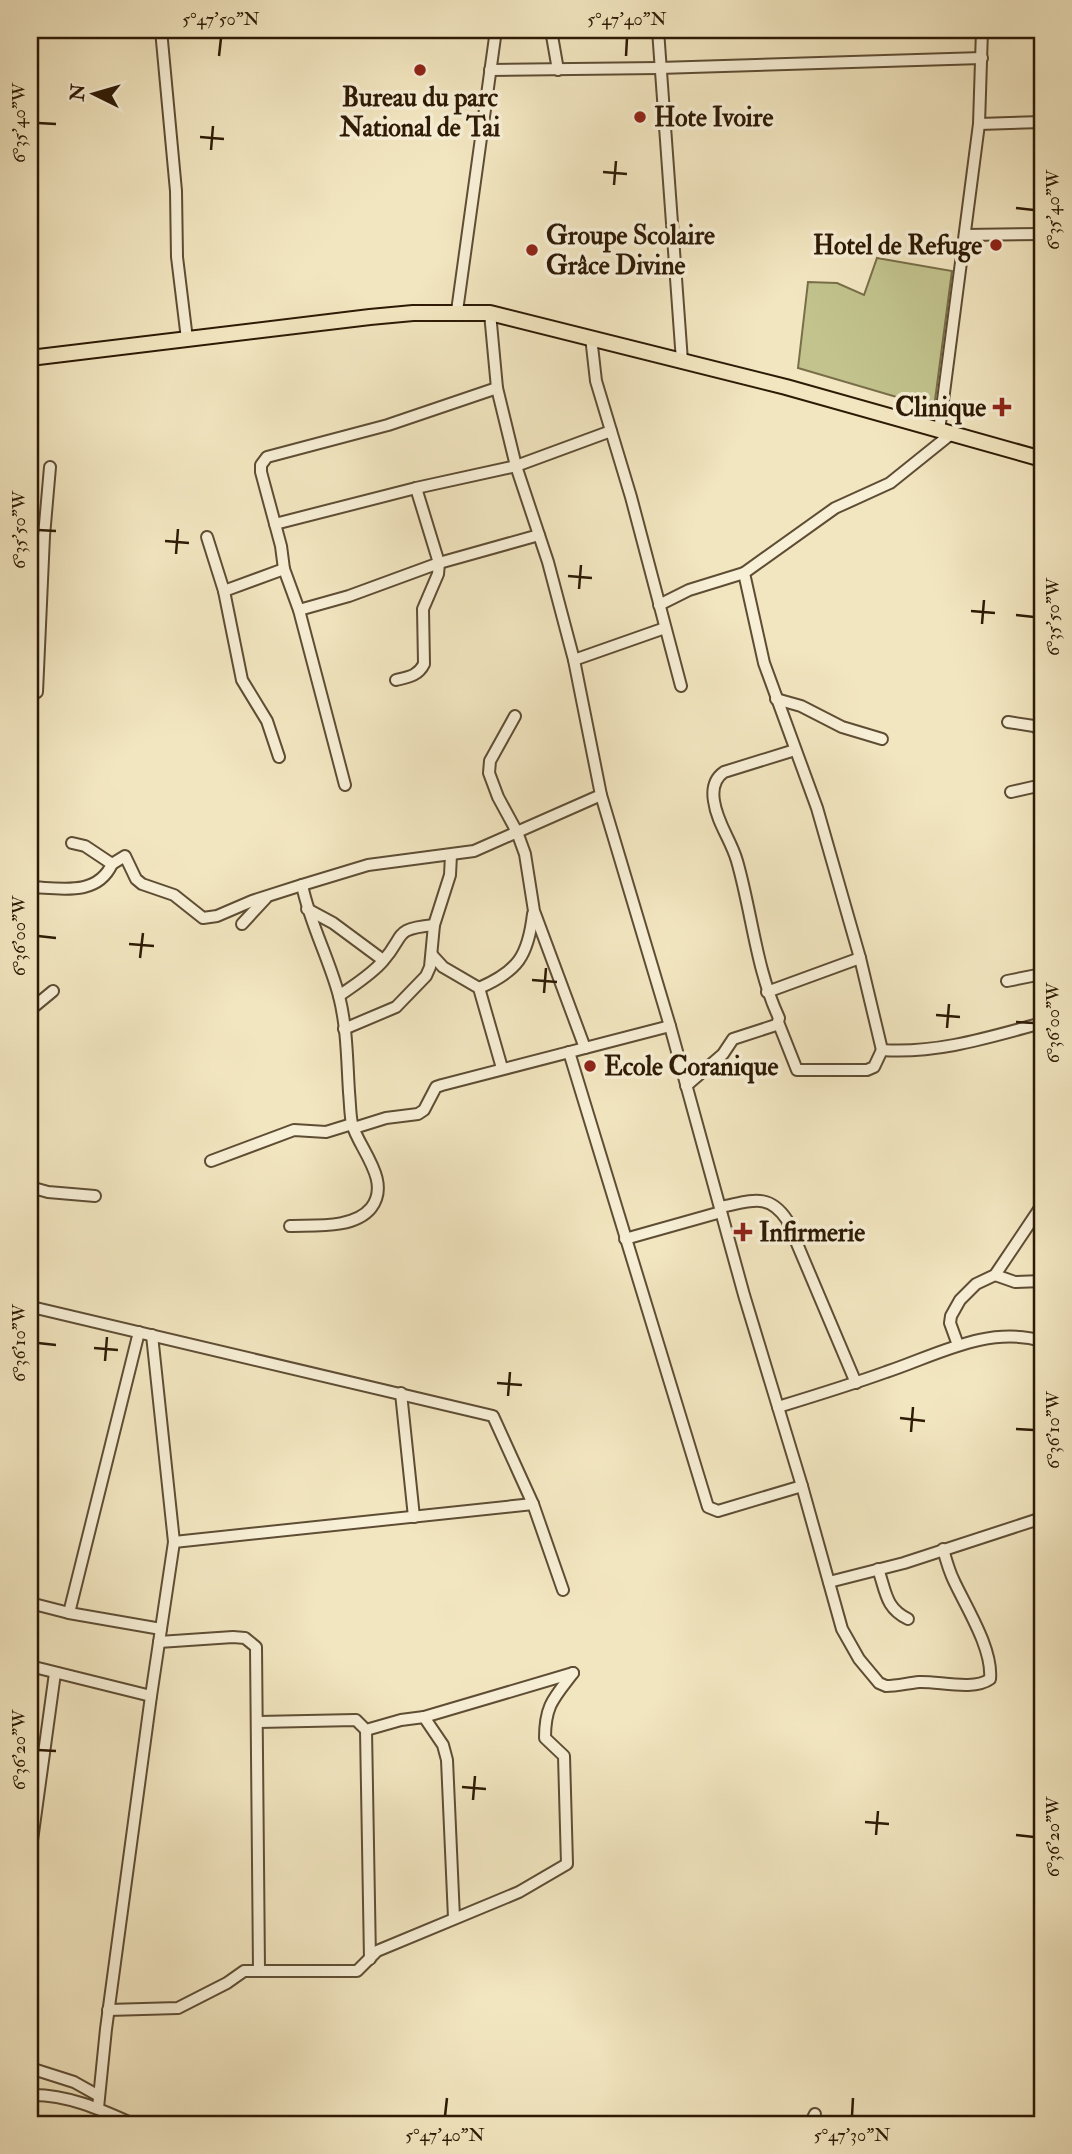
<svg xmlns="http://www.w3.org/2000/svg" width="1072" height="2154" font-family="'IM FELL Double Pica',serif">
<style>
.green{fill:#c2c38d;stroke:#786e49;stroke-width:2}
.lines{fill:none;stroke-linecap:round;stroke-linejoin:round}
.minor-casing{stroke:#5e4d34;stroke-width:14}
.major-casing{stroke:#2d1a05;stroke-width:18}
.minor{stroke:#f7efd6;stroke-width:10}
.major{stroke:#f2e6c0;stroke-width:14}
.ticks{fill:none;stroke:#2d1a05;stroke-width:2.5}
.poi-dot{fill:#8f2418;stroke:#f7efd6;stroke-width:2.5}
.labels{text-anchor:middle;stroke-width:7;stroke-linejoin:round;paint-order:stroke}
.poi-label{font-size:26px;font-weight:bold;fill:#2d1a05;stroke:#f7efd6;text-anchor:start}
.neatline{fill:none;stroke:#2d1a05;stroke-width:2.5}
.ticks-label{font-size:18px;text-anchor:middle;fill:#2d1a05}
</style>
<rect width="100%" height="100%" fill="#f2e6c0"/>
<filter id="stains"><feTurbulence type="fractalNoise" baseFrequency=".00286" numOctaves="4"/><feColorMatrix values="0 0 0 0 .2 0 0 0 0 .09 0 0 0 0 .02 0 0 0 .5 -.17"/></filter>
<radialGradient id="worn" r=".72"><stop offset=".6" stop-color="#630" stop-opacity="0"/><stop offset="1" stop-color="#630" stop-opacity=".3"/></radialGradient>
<path class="green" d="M877 258 952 271 934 408 798 368 808 282 837 283 864 295Z"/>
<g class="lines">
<g class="minor-casing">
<g id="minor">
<path d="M161 30 176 191 177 257 187 339"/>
<path d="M551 30 558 70"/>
<path d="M658 30 682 361"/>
<path d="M490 70 659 68 982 58"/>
<path d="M979 124 1042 122"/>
<path d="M965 235 1042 234"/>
<path d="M457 311 496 30"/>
<path d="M490 313 497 388 516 466 548 562 574 660"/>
<path d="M591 337 596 381 631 497 681 686"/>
<path d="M939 431 979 124 982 30"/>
<path d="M951 434 890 483 835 508 744 573 764 663 817 808 860 958 882 1050C937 1054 990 1037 1042 1023"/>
<path d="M275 524 416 488 516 466 611 431"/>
<path d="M207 537 224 591"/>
<path d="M284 569 281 546 261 472V465L267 457 388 425 497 388"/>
<path d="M659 605 689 590 744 573"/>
<path d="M299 610 349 596 439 563 539 535"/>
<path d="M396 680C408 677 418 676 424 664L423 609 438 574 439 563 416 488"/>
<path d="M37 692 44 536 50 467"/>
<path d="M776 699 801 706 842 727 882 739"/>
<path d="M515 716 490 761 489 773 498 797 517 832 525 854 534 911 585 1048"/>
<path d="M1008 722 1034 726 1042 731"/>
<path d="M795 750 724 772C714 779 712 789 714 801 717 823 731 840 737 861 752 913 756 969 779 1018L778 1022 797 1070H867L874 1067 882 1050"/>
<path d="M279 757 267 721 242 680 224 591 284 569 299 610 345 785"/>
<path d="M1011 792 1042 785"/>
<path d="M601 795 670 1026 744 1295 802 1486 842 1629 859 1659 879 1683 886 1686C897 1686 908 1683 919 1682 938 1681 974 1691 990 1679 993 1649 966 1607 954 1581 949 1571 946 1560 943 1549"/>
<path d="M72 843 85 846 112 864 125 856 136 879 142 884 174 895 203 918 217 916 252 901 302 885"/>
<path d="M30 887C60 888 97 897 112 864"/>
<path d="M307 909 333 923 383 960"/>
<path d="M242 924 266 898"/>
<path d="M432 955 443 967 479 988 502 1068"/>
<path d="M1007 981 1042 974"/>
<path d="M479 988C518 971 528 956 533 914"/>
<path d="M767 992 860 958"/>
<path d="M339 996C354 985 371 975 383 961 406 935 392 929 434 925"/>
<path d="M30 1010 53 991"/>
<path d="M344 1029 396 1007 426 976 430 967 434 925 450 875 451 855"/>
<path d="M569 1052 708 1507 718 1511 802 1486"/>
<path d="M686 1086 723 1054 733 1039 776 1025 778 1022"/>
<path d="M354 1128 386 1118 418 1114 424 1110 436 1087 442 1085 670 1026"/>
<path d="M211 1161 294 1130 326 1132 352 1124"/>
<path d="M30 1187 48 1192 95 1196"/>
<path d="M720 1207C749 1202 768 1191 787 1220L856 1383"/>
<path d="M290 1226C314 1225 354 1229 371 1208 392 1181 359 1149 352 1124 350 1114 350 1102 349 1092 347 1060 347 1027 339 996 329 958 310 924 302 885L368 865 474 851 601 795 574 660 665 628"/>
<path d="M625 1239 721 1212"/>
<path d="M995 1275 1015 1282 1042 1281"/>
<path d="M30 1309 36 1308 493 1416 533 1504 563 1590"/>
<path d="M958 1345 950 1323 951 1316 960 1300 976 1284 995 1275 1042 1205"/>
<path d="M401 1393 414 1517"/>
<path d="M778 1407C814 1396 850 1385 886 1372 937 1355 988 1325 1042 1341"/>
<path d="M174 1542 533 1504"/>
<path d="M878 1569C886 1591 885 1608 908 1619"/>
<path d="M829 1582 904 1563 1042 1518"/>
<path d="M30 1603 69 1613 161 1629"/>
<path d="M69 1613 139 1332"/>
<path d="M159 1642 233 1637 245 1638 256 1647 259 1970"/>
<path d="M30 1666 151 1696 106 2029 98 2108"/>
<path d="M151 1696 174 1542 152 1335"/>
<path d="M424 1717 443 1745 447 1760 454 1918"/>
<path d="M258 1722 356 1720 366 1730 401 1720 424 1717 573 1673"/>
<path d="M366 1730 370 1959"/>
<path d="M30 1855 55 1673"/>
<path d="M108 2010 178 2008 227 1983 244 1971H357L377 1951 519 1892 567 1864 564 1756 545 1738C545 1705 554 1698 573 1673"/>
<path d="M30 2068 74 2082 99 2096"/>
<path d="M30 2095C66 2094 100 2109 133 2124"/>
<path d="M810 2124 815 2114"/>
</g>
</g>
<g class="major-casing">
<path id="major" d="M30 358 370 317 413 313H490L786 387 1042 459"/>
</g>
<use href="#minor" class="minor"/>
<use href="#major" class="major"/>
</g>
<path class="ticks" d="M219 56 221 38M626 56 627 38M38 123 56 124M200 137 224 139M211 150 213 126M603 172 627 174M614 185 616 161M1016 208 1034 210M38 530 56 531M165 541 189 543M176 554 178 529M568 576 592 578M579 589 581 565M971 611 995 613M1016 615 1034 617M982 624 984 600M38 936 56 938M129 944 154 946M140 958 143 933M532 980 557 982M544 993 546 968M936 1015 960 1017M1016 1022 1034 1023M947 1028 949 1004M38 1343 56 1345M94 1348 118 1350M105 1361 107 1337M497 1383 522 1385M508 1396 510 1372M900 1418 925 1421M1016 1429 1034 1430M911 1432 913 1407M38 1750 56 1751M462 1787 486 1789M473 1800 475 1776M865 1822 889 1824M876 1835 878 1811M1016 1835 1034 1837M445 2116 447 2098M852 2116 853 2098"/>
<g class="poi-dot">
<circle cx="420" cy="70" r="7"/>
<circle cx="640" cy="117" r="7"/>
<circle cx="996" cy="245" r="7"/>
<circle cx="532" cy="250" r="7"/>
<path d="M998.5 396.5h7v7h7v7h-7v7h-7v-7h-7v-7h7z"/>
<circle cx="590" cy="1066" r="7"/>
<path d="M739.5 1221.5h7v7h7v7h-7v7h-7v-7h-7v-7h7z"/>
</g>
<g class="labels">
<g class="poi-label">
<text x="420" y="106" text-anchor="middle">Bureau du parc<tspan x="420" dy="30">National de Tai</tspan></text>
<text x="654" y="126">Hote Ivoire</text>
<text x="546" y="244">Groupe Scolaire<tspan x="546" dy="30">Grâce Divine</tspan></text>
<text x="982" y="254" text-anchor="end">Hotel de Refuge</text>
<text x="986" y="416" text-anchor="end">Clinique</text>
<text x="604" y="1075">Ecole Coranique</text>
<text x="759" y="1241">Infirmerie</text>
</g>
</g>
<rect width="1072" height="2154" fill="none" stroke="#f2e6c0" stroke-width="77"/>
<g transform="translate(94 94) rotate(275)" stroke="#f7efd6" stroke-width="5" paint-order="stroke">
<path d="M0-5L12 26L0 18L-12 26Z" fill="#2d1a05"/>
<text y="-10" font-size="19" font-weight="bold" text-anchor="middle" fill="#2d1a05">N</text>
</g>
<rect x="38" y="38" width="996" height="2078" class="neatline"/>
<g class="ticks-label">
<text x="221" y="25">5°47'50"N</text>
<text x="627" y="25">5°47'40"N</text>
<text transform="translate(19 123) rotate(-90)" y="6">6°35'40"W</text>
<text transform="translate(1053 210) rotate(-90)" y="6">6°35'40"W</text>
<text transform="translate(19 530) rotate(-90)" y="6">6°35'50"W</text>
<text transform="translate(1053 617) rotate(-90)" y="6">6°35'50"W</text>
<text transform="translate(19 936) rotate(-90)" y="6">6°36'00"W</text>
<text transform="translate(1053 1023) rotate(-90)" y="6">6°36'00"W</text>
<text transform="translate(19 1343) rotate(-90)" y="6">6°36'10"W</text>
<text transform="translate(1053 1430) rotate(-90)" y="6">6°36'10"W</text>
<text transform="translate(19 1750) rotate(-90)" y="6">6°36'20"W</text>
<text transform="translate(1053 1837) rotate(-90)" y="6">6°36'20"W</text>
<text x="445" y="2141">5°47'40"N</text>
<text x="852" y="2141">5°47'30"N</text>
</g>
<rect width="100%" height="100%" filter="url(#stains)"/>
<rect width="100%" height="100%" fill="url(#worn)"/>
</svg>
